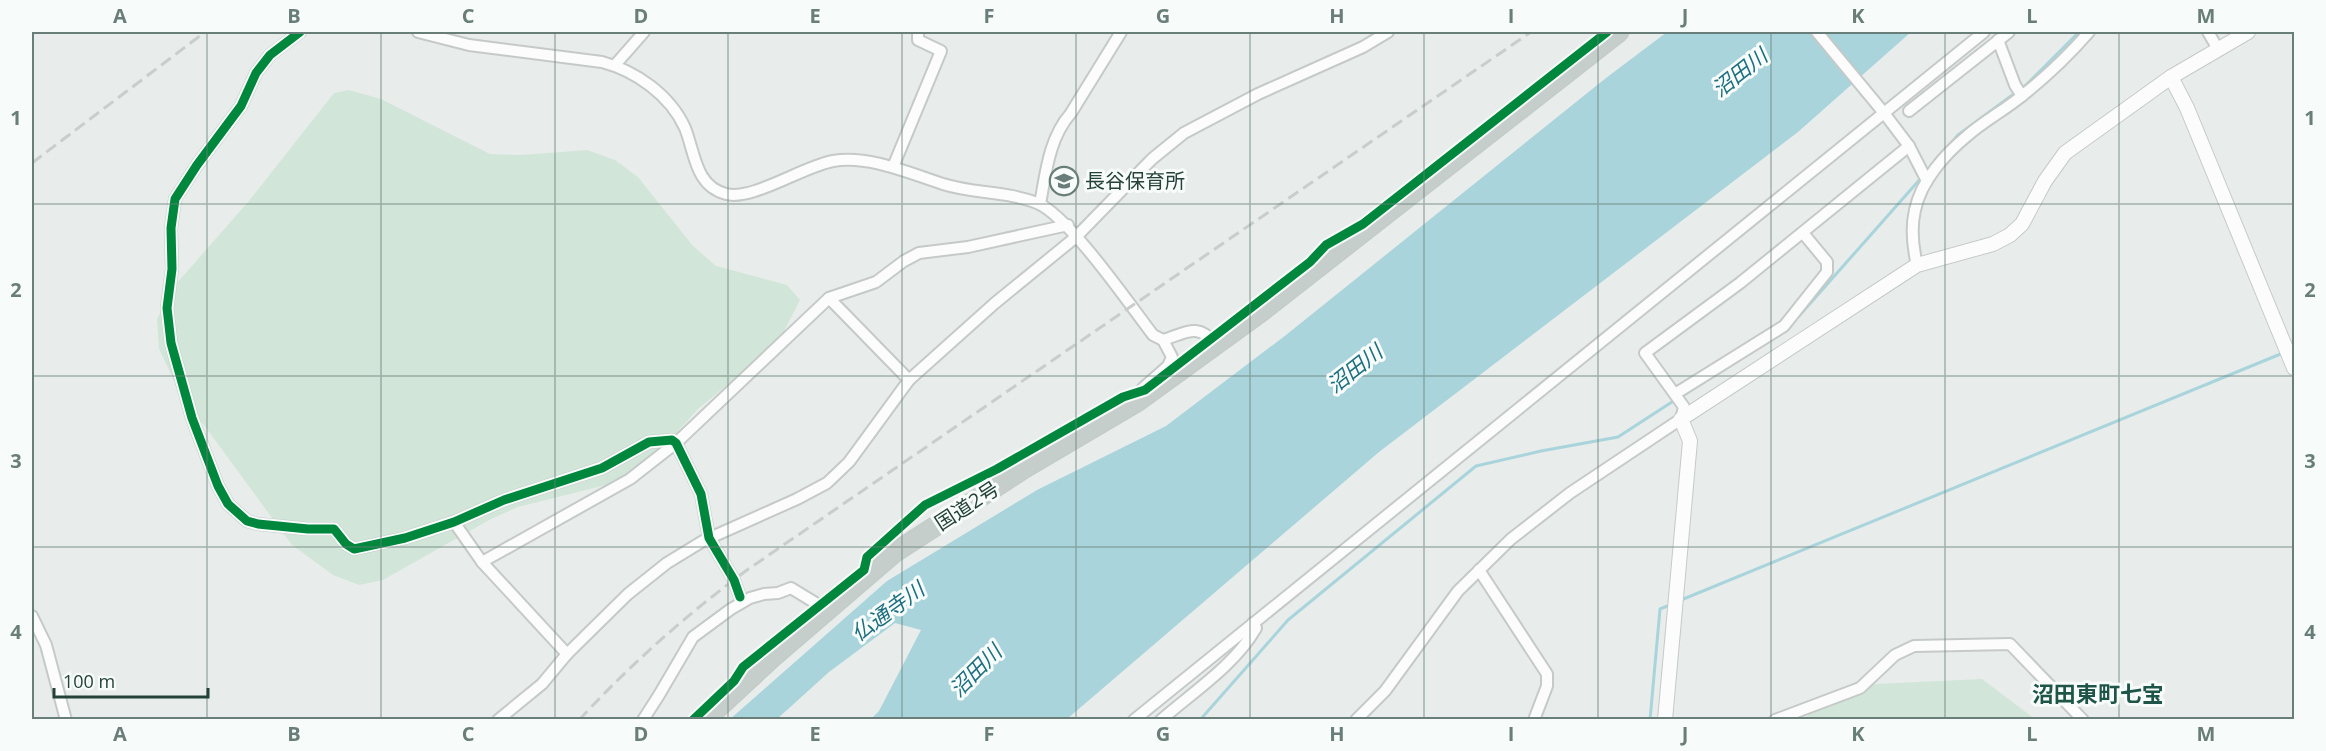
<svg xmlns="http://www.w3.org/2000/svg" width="2326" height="751" font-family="'Open Sans','Noto Sans JP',sans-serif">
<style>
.green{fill:#d1e6d8}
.water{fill:#a9d4db}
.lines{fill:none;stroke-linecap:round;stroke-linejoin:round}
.stream{stroke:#a9d4db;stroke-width:3}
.minor-casing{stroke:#c5cac8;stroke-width:14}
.tertiary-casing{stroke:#c5cac8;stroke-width:16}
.trunk-casing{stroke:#c3ccc9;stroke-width:21}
.minor{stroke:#fcfcfc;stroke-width:10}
.tertiary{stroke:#fcfcfc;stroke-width:14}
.trunk{stroke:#c6cecc;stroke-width:18}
.rail{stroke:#c9cdcc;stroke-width:3;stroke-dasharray:12 6;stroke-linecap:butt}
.cycleway-casing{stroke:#f7fbf9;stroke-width:13}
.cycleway{stroke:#00873e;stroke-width:9}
.grid{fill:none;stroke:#697e78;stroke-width:1.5;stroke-opacity:0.55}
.labels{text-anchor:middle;stroke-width:6;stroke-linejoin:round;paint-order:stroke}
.poi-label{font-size:20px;fill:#24423a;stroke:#f7fbf9;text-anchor:start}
.street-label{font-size:20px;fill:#24423a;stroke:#f7fbf9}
.water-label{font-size:21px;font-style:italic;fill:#1c6f80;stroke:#f7fbf9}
.quarter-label{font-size:22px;font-weight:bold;fill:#1f5548;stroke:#f7fbf9}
.neatline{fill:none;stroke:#697e78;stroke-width:2}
.grid-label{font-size:20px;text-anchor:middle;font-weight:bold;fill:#697e78}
</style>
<rect width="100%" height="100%" fill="#e8edeb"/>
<g class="green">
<path d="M349 90 381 99 490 154 521 155 587 150 615 160 638 177 693 246 716 266 787 285 800 300 778 343 698 409 650 462 618 482 518 507 491 519 383 580 359 585 333 575 292 545 179 391 159 349 157 319 176 284 248 202 334 93Z"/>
<path d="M1982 679 2035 719 1803 720 1814 709 1875 684Z"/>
</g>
<path class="water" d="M1667 32H1911L1798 132 1379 452 1067 719H871L879 711 921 630 895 623 829 672 777 719 729 720 887 581 1037 490 1166 426 1286 335 1606 78Z"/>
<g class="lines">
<g class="stream">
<path d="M1948 147 1958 135 2026 85 2079 32"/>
<path d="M1799 316 1922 177"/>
<path d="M1681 397 1700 384"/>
<path d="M1681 600 2283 353"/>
<path d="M1200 720 1288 620 1476 466 1541 451 1618 437 1675 400"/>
<path d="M1650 720 1660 609 1670 605"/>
</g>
<g class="minor-casing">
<g id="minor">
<path d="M300 32 270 55 256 73 241 106 197 165 175 199 171 228 172 269 167 308 171 343 192 418 218 486 228 504 247 521 258 524 308 529H334L346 544 354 549 405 538 454 522 504 500 602 468 649 442 672 440 676 443 701 494 709 538 734 580 740 597"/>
<path d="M418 32 469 45 602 62C636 71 670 95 685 128 695 153 695 186 726 194 752 201 804 166 833 161 869 155 909 173 943 184 974 194 1007 191 1037 203 1068 215 1130 305 1153 335L1163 340C1186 333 1197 322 1216 344"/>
<path d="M1817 32 1884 113 1909 146 1927 181"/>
<path d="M2208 32 2218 49"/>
<path d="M1998 40 2015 85 2022 96"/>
<path d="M615 65 644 32"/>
<path d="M1909 111 2009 32"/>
<path d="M893 167 941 51 918 40V32"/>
<path d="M1040 204C1046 172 1049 138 1071 113L1121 32"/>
<path d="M1917 265C1913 248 1911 227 1915 210 1921 181 1945 154 1967 136 1984 121 2005 110 2023 95 2047 76 2069 55 2089 32"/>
<path d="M829 298 909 380"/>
<path d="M1143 388 1168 366 1172 357 1163 340"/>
<path d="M1675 394 1784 326 1827 272V262L1803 233"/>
<path d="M454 522 482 562 567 654"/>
<path d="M482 562 630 479 676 443 829 298 876 282 904 261 919 253 968 247 1068 225"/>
<path d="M1479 570 1547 674V686L1534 720"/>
<path d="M32 616 46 645 66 720"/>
<path d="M498 720 542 684 567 654 628 594 667 563 703 541 797 499 827 483 849 462 909 380 995 303 1076 237 1152 159 1184 133 1258 94 1363 47 1388 32"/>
<path d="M643 720 659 695 693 637 731 609 750 598 764 594 778 593 791 588 827 610"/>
<path d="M1134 720 1984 32"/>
<path d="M1161 720C1193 692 1235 665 1256 628L1253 623"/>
<path d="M1356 720 1385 691 1458 591 1511 539 1570 493 1681 419 1684 407 1645 353 1740 283 1909 146"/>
<path d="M1775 720 1860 688 1895 655 1914 646 2010 644 2083 720"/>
</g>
</g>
<g class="tertiary-casing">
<g id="tertiary">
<path d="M2171 77 2187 108 2294 368"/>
<path d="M1665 720 1690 441 1681 419 1917 265 1993 244 2010 235 2022 224 2045 181 2065 153 2171 77 2248 32"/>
</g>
</g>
<g class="trunk-casing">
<path id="trunk" d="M705 720 773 657 894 553 1025 468 1137 402 1261 312 1619 32"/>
</g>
<use href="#minor" class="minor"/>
<use href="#tertiary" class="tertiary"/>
<use href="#trunk" class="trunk"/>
<g class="rail">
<path d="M32 163 205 32"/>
<path d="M579 720C631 664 686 615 747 570L1531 32"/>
</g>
<g class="cycleway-casing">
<g id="cycleway">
<path d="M300 32 270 55 256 73 241 106 197 165 175 199 171 228 172 269 167 308 171 343 192 418 218 486 228 504 247 521 258 524 308 529H334L346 544 354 549 405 538 454 522 504 500 602 468 649 442 672 440 676 443 701 494 709 538 734 580 740 597"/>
<path d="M693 720 734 681 743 667 864 570 867 557 925 505 997 469 1123 397 1145 390 1310 262 1326 245 1363 224 1607 32"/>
</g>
</g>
<use href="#cycleway" class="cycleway"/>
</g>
<path class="grid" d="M207 32V720M381 32V720M555 32V720M728 32V720M902 32V720M1076 32V720M1250 32V720M1424 32V720M1598 32V720M1771 32V720M1945 32V720M2119 32V720M32 204H2294M32 376H2294M32 547H2294"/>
<defs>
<g id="school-ring" transform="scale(1.5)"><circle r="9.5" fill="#f7fbf9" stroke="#697e78" stroke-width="1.5"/><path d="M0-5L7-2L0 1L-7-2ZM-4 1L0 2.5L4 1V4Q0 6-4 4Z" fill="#697e78"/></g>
</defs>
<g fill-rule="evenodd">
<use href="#school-ring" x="1064" y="181"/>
</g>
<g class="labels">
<g class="poi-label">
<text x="1085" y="188">長谷保育所</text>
</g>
<g class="street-label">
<text transform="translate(967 506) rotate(-33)" y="7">国道2号</text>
</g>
<g class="water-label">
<text transform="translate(1740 73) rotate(-38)" y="7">沼田川</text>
<text transform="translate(1355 369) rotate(-38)" y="7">沼田川</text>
<text transform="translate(888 612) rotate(-36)" y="7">仏通寺川</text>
<text transform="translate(976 671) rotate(-45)" y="7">沼田川</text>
</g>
<g class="quarter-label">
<text x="2098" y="702">沼田東町七宝</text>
</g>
</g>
<rect width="2326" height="751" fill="none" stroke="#f7fbf9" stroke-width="66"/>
<path d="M54 688v9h154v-9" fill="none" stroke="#24423a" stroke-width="3"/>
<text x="63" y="688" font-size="18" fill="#24423a" stroke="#f7fbf9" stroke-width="4.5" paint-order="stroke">100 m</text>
<rect x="33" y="33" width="2260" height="685" class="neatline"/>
<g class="grid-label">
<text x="120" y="23">A</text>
<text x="294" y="23">B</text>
<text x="468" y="23">C</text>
<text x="641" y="23">D</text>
<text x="815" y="23">E</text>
<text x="989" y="23">F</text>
<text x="1163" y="23">G</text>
<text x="1337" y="23">H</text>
<text x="1511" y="23">I</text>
<text x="1685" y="23">J</text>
<text x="1858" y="23">K</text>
<text x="2032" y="23">L</text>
<text x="2206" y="23">M</text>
<text x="16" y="125">1</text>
<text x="2310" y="125">1</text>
<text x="16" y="297">2</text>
<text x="2310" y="297">2</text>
<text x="16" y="468">3</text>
<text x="2310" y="468">3</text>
<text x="16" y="639">4</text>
<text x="2310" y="639">4</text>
<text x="120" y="741">A</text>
<text x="294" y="741">B</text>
<text x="468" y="741">C</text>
<text x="641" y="741">D</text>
<text x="815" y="741">E</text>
<text x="989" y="741">F</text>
<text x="1163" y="741">G</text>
<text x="1337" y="741">H</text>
<text x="1511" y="741">I</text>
<text x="1685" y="741">J</text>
<text x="1858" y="741">K</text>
<text x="2032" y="741">L</text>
<text x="2206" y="741">M</text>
</g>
</svg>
